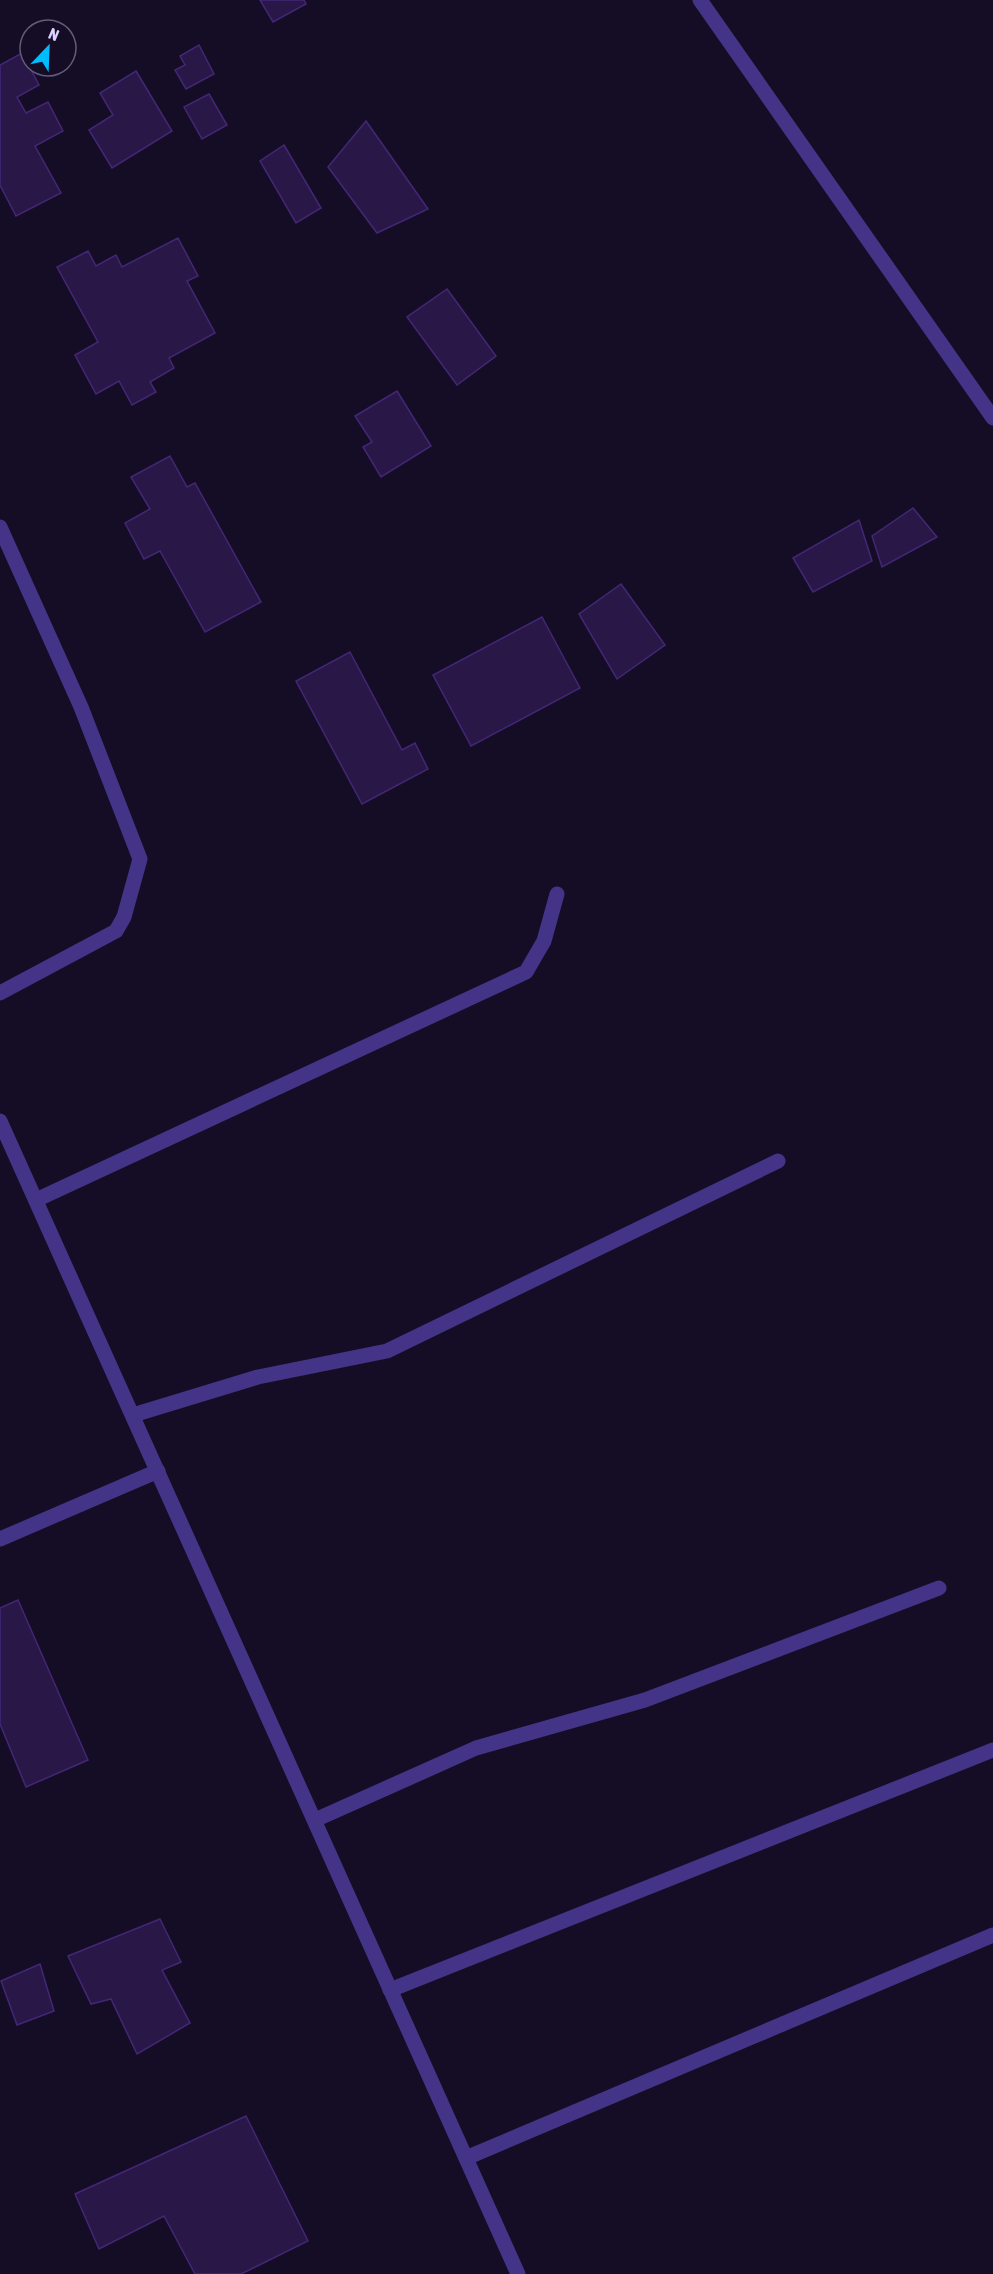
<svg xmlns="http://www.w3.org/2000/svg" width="993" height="2274" font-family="'Asap Condensed',sans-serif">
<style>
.building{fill:#291748;stroke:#432776;stroke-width:1.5}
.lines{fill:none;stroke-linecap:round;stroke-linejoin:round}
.minor{stroke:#443488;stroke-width:15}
</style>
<rect width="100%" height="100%" fill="#150d25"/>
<g class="building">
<path d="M260 0H304L306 4 273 22Z"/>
<path d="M199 45 214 74 186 89 175 70 185 65 180 56Z"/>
<path d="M22 53 39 85 17 97 26 113 48 102 63 131 35 146 61 193 16 216 0 185V65Z"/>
<path d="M136 71 172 131 112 168 89 130 113 115 100 93Z"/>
<path d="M209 94 227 125 202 139 184 107Z"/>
<path d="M366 121 428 209 377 233 328 167Z"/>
<path d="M284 145 321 208 296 223 260 161Z"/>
<path d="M178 238 198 276 187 281 215 333 169 358 174 368 150 382 156 392 132 405 119 381 96 394 75 355 98 342 57 267 88 251 96 266 116 255 122 267Z"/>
<path d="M447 289 496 356 457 385 407 317Z"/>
<path d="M397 391 431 446 381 477 363 447 372 442 355 416Z"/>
<path d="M170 456 187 487 195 483 261 602 205 632 160 551 144 559 125 523 150 509 131 477Z"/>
<path d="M913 508 937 537 882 567 872 536Z"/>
<path d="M859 520 872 561 813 592 793 558Z"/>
<path d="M621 584 665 645 617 679 579 614Z"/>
<path d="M542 617 580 688 471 746 433 675Z"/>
<path d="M350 652 402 750 415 743 428 769 362 804 296 681Z"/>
<path d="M18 1600 88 1760 26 1787 0 1724V1608Z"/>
<path d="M160 1919 181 1962 162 1970 190 2023 137 2054 111 1999 91 2004 68 1956Z"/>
<path d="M40 1964 54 2011 17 2025 1 1981Z"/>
<path d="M246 2116 308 2241 241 2274H195L164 2216 99 2249 75 2194Z"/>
</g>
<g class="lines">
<g class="minor">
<path d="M700 0 993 418"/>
<path d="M0 527 81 707 140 859 124 917 116 931 0 993"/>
<path d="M0 1121 518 2274"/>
<path d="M36 1200 526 972 544 941 557 894"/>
<path d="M133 1415 258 1377 387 1351 778 1161"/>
<path d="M0 1539 158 1471"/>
<path d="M315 1820 476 1748 645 1700 939 1588"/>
<path d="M390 1990 993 1750"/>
<path d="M466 2158 993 1935"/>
</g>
</g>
<g transform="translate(48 48) rotate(23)"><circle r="28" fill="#150d25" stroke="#655b7c" stroke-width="1.5"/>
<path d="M0-4.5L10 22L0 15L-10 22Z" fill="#00bcfc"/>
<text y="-9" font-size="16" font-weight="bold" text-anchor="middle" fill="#ddd1ff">N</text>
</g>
</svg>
